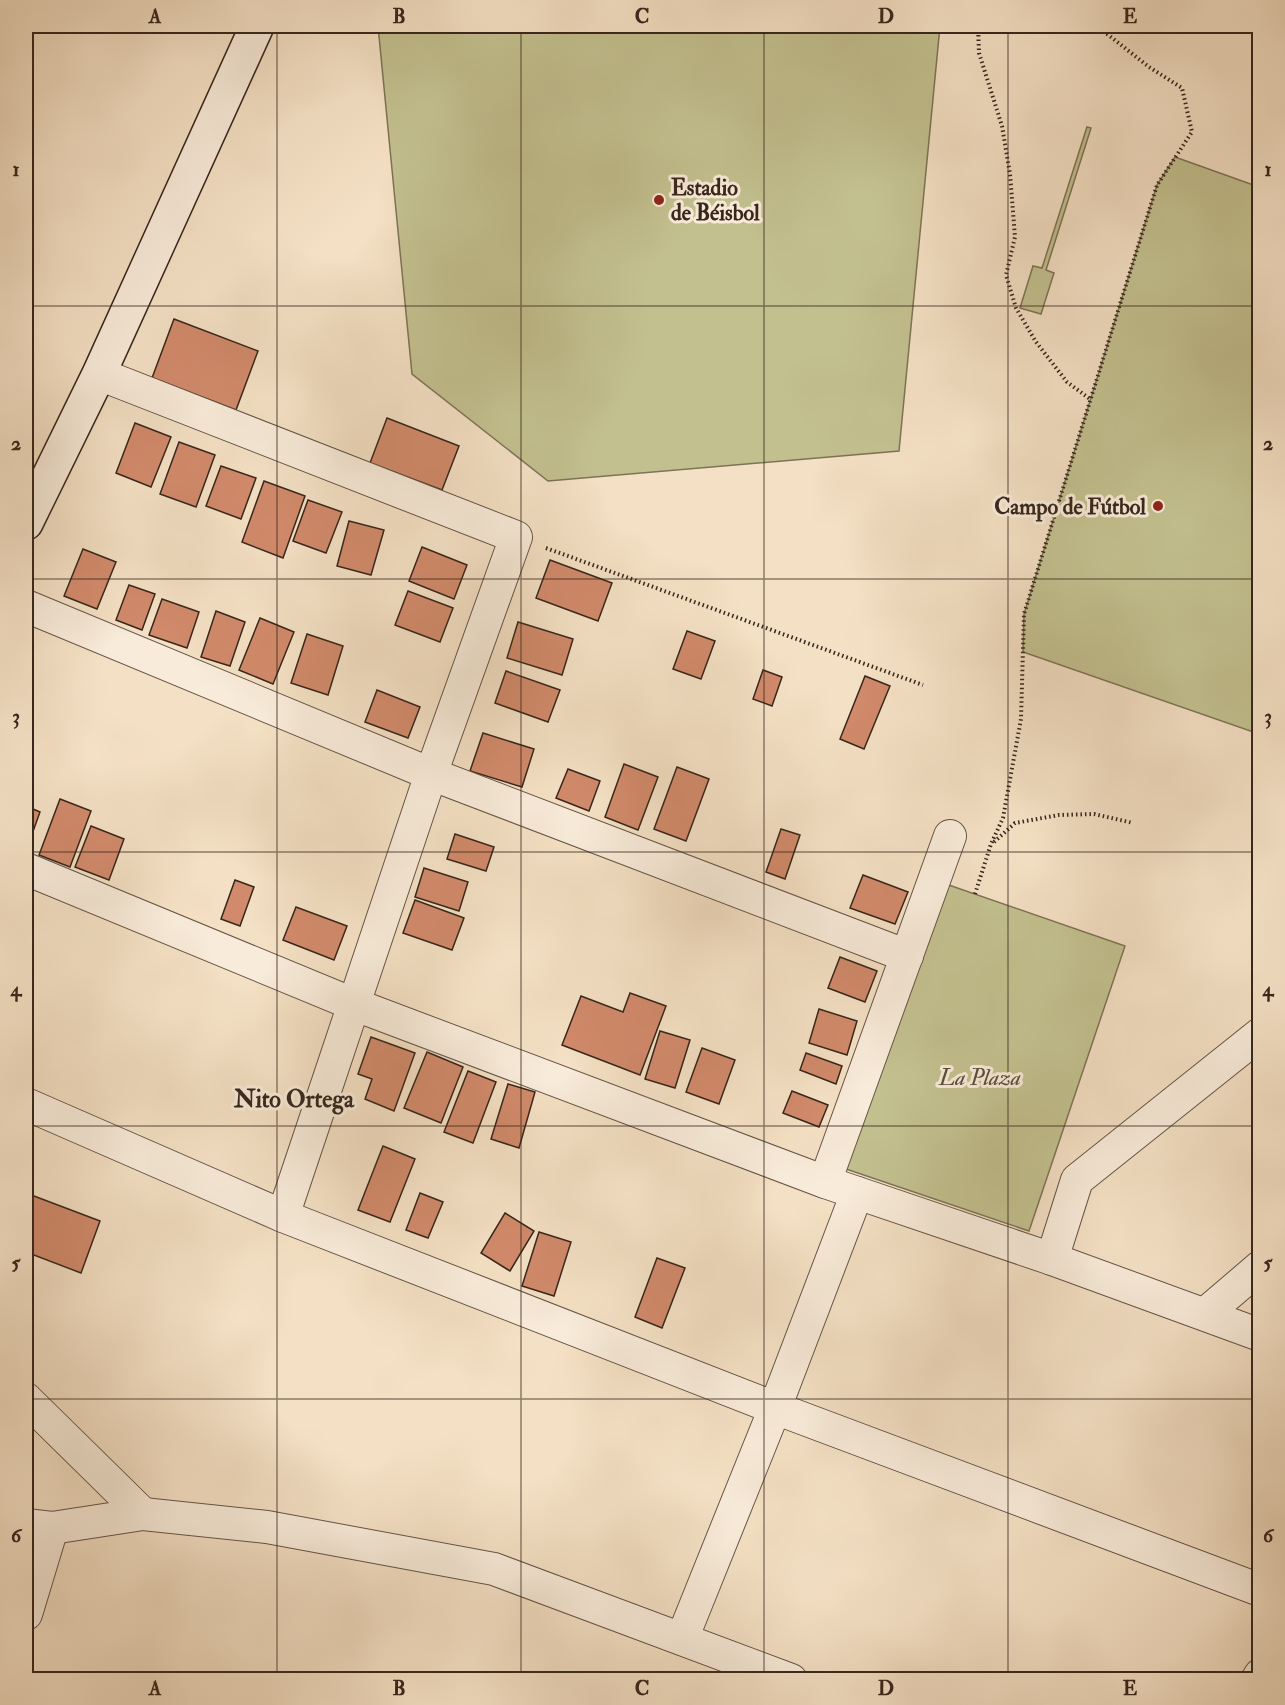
<svg xmlns="http://www.w3.org/2000/svg" width="1285" height="1705" font-family="'IM FELL Double Pica',serif">
<style>
.green{fill:#c3c08f;stroke:#7d7356;stroke-width:1.5}
.building{fill:#d18a6b;stroke:#37261c;stroke-width:1.5}
.lines{fill:none;stroke-linecap:round;stroke-linejoin:round}
.street-casing{stroke:#665446;stroke-width:34}
.secondary-casing{stroke:#37261c;stroke-width:36}
.path{stroke:#37261c;stroke-width:4;stroke-dasharray:1.5 3;stroke-linecap:butt}
.street{stroke:#f8ebd9;stroke-width:32}
.secondary{stroke:#f8ebd9;stroke-width:33}
.grid{fill:none;stroke:#37261c;stroke-width:1.5;stroke-opacity:0.55}
.poi-dot{fill:#8f2418;stroke:#f8ebd9;stroke-width:2}
.labels{text-anchor:middle;stroke-width:6;stroke-linejoin:round;paint-order:stroke}
.poi-label{font-size:22px;font-weight:bold;fill:#37261c;stroke:#f8ebd9;text-anchor:start}
.park-label{font-size:22px;font-style:italic;fill:#5a4c39;stroke:#f8ebd9}
.neighbourhood-label{font-size:24px;font-weight:bold;fill:#37261c;stroke:#f8ebd9}
.neatline{fill:none;stroke:#37261c;stroke-width:2}
.grid-label{font-size:20px;text-anchor:middle;font-weight:bold;fill:#37261c}
</style>
<rect width="100%" height="100%" fill="#f4e0c4"/>
<filter id="stains"><feTurbulence type="fractalNoise" baseFrequency=".00333" numOctaves="4"/><feColorMatrix values="0 0 0 0 .2 0 0 0 0 .09 0 0 0 0 .02 0 0 0 .5 -.17"/></filter>
<radialGradient id="worn" r=".72"><stop offset=".6" stop-color="#630" stop-opacity="0"/><stop offset="1" stop-color="#630" stop-opacity=".3"/></radialGradient>
<g class="green">
<path d="M378 26H940L899 451 548 481 412 374Z"/>
<path d="M1087 127 1091 128 1046 270 1054 273 1041 314 1020 308 1033 266 1042 268Z"/>
<path d="M1175 157 1259 187V734L1023 652 1024 614 1157 185Z"/>
<path d="M943 883 1125 946 1029 1231 846 1169Z"/>
</g>
<g class="building">
<path d="M174 319 258 351 236 410 152 378Z"/>
<path d="M387 418 459 446 442 490 370 463Z"/>
<path d="M135 423 171 437 151 487 116 473Z"/>
<path d="M179 442 215 455 196 507 160 494Z"/>
<path d="M221 466 256 478 241 519 206 506Z"/>
<path d="M264 481 305 496 283 558 242 542Z"/>
<path d="M308 500 342 512 326 553 293 541Z"/>
<path d="M349 521 384 530 371 575 337 566Z"/>
<path d="M422 547 467 565 454 599 409 581Z"/>
<path d="M83 549 116 562 97 609 64 596Z"/>
<path d="M550 560 612 583 598 621 536 598Z"/>
<path d="M129 585 155 594 142 630 116 620Z"/>
<path d="M408 591 453 608 440 642 395 625Z"/>
<path d="M162 599 199 612 187 648 149 635Z"/>
<path d="M216 611 245 622 230 666 201 657Z"/>
<path d="M260 618 294 632 273 684 239 670Z"/>
<path d="M518 622 573 639 562 675 507 658Z"/>
<path d="M687 631 715 641 701 679 673 669Z"/>
<path d="M307 634 343 646 328 695 291 683Z"/>
<path d="M763 670 782 677 772 706 753 699Z"/>
<path d="M506 671 560 690 548 722 495 703Z"/>
<path d="M865 676 890 686 864 749 840 739Z"/>
<path d="M377 690 420 707 408 738 365 722Z"/>
<path d="M483 733 534 749 522 787 470 771Z"/>
<path d="M624 764 658 777 638 830 605 817Z"/>
<path d="M677 767 709 779 686 841 654 829Z"/>
<path d="M568 769 600 781 589 811 556 798Z"/>
<path d="M60 799 91 811 70 867 39 855Z"/>
<path d="M26 806 40 812 26 851Z"/>
<path d="M91 826 124 839 109 880 75 867Z"/>
<path d="M781 829 800 835 785 879 766 872Z"/>
<path d="M455 834 494 847 486 871 447 859Z"/>
<path d="M424 868 468 882 459 911 415 897Z"/>
<path d="M863 875 908 892 895 924 850 908Z"/>
<path d="M235 880 254 887 240 926 221 919Z"/>
<path d="M415 900 464 918 452 950 403 933Z"/>
<path d="M296 907 347 926 334 960 283 940Z"/>
<path d="M840 957 877 971 865 1002 828 988Z"/>
<path d="M630 993 666 1006 640 1075 562 1045 581 996 623 1012Z"/>
<path d="M819 1009 857 1021 847 1055 809 1043Z"/>
<path d="M660 1031 690 1040 675 1088 645 1079Z"/>
<path d="M371 1037 415 1053 394 1111 365 1099 372 1079 358 1074Z"/>
<path d="M702 1048 735 1060 719 1104 686 1092Z"/>
<path d="M427 1052 463 1067 441 1123 404 1108Z"/>
<path d="M806 1053 842 1066 836 1084 800 1070Z"/>
<path d="M468 1071 496 1082 473 1143 444 1132Z"/>
<path d="M508 1084 535 1092 519 1148 491 1139Z"/>
<path d="M792 1091 828 1105 819 1127 783 1113Z"/>
<path d="M383 1146 415 1159 390 1222 358 1210Z"/>
<path d="M26 1193 100 1221 81 1273 26 1252Z"/>
<path d="M420 1193 443 1202 428 1238 406 1230Z"/>
<path d="M505 1213 534 1231 510 1271 481 1253Z"/>
<path d="M539 1232 571 1242 554 1296 522 1286Z"/>
<path d="M657 1258 685 1268 662 1328 635 1317Z"/>
</g>
<g class="lines">
<g class="street-casing">
<g id="street">
<path d="M99 374 516 537 431 774 283 1216"/>
<path d="M26 606 431 774 907 956"/>
<path d="M26 869 353 1004 825 1182 1052 1259 1260 1335"/>
<path d="M26 1104 283 1216 775 1408 1260 1590"/>
<path d="M825 1182 950 836"/>
<path d="M1052 1259 1077 1180 1260 1034"/>
<path d="M1205 1314 1260 1267"/>
<path d="M26 1399 143 1514"/>
<path d="M26 1525 52 1528 143 1514 267 1527 494 1569 791 1680"/>
<path d="M26 1614 52 1528"/>
<path d="M682 1639 775 1408 857 1193"/>
<path d="M1257 1680 1260 1675"/>
</g>
</g>
<g class="secondary-casing">
<path id="secondary" d="M26 523 99 374 257 26"/>
</g>
<g class="path">
<path d="M978 26 979 53 1002 126 1010 174 1015 237 1006 275 1016 308 1036 342 1067 382 1090 399"/>
<path d="M546 548 923 685"/>
<path d="M994 842 1015 823 1059 815 1094 814 1133 823"/>
<path d="M975 894 991 844 1003 818 1021 719 1024 614 1157 185 1192 132 1182 88 1149 67 1097 26"/>
</g>
<use href="#street" class="street"/>
<use href="#secondary" class="secondary"/>
</g>
<path class="grid" d="M277 26V1680M521 26V1680M764 26V1680M1008 26V1680M26 306H1260M26 579H1260M26 852H1260M26 1126H1260M26 1399H1260"/>
<g class="poi-dot">
<circle cx="659" cy="200" r="6"/>
<circle cx="1158" cy="506" r="6"/>
</g>
<g class="labels">
<g class="poi-label">
<text x="671" y="195">Estadio<tspan x="671" dy="25">de Béisbol</tspan></text>
<text x="1146" y="514" text-anchor="end">Campo de Fútbol</text>
</g>
<g class="park-label">
<text x="980" y="1085">La Plaza</text>
</g>
<g class="neighbourhood-label">
<text x="294" y="1107">Nito Ortega</text>
</g>
</g>
<rect width="1285" height="1705" fill="none" stroke="#f4e0c4" stroke-width="66"/>
<rect x="33" y="33" width="1219" height="1639" class="neatline"/>
<g class="grid-label">
<text x="155" y="23">A</text>
<text x="399" y="23">B</text>
<text x="642" y="23">C</text>
<text x="886" y="23">D</text>
<text x="1130" y="23">E</text>
<text x="16" y="176">1</text>
<text x="1268" y="176">1</text>
<text x="16" y="450">2</text>
<text x="1268" y="450">2</text>
<text x="16" y="723">3</text>
<text x="1268" y="723">3</text>
<text x="16" y="996">4</text>
<text x="1268" y="996">4</text>
<text x="16" y="1269">5</text>
<text x="1268" y="1269">5</text>
<text x="16" y="1542">6</text>
<text x="1268" y="1542">6</text>
<text x="155" y="1695">A</text>
<text x="399" y="1695">B</text>
<text x="642" y="1695">C</text>
<text x="886" y="1695">D</text>
<text x="1130" y="1695">E</text>
</g>
<rect width="100%" height="100%" filter="url(#stains)"/>
<rect width="100%" height="100%" fill="url(#worn)"/>
</svg>
